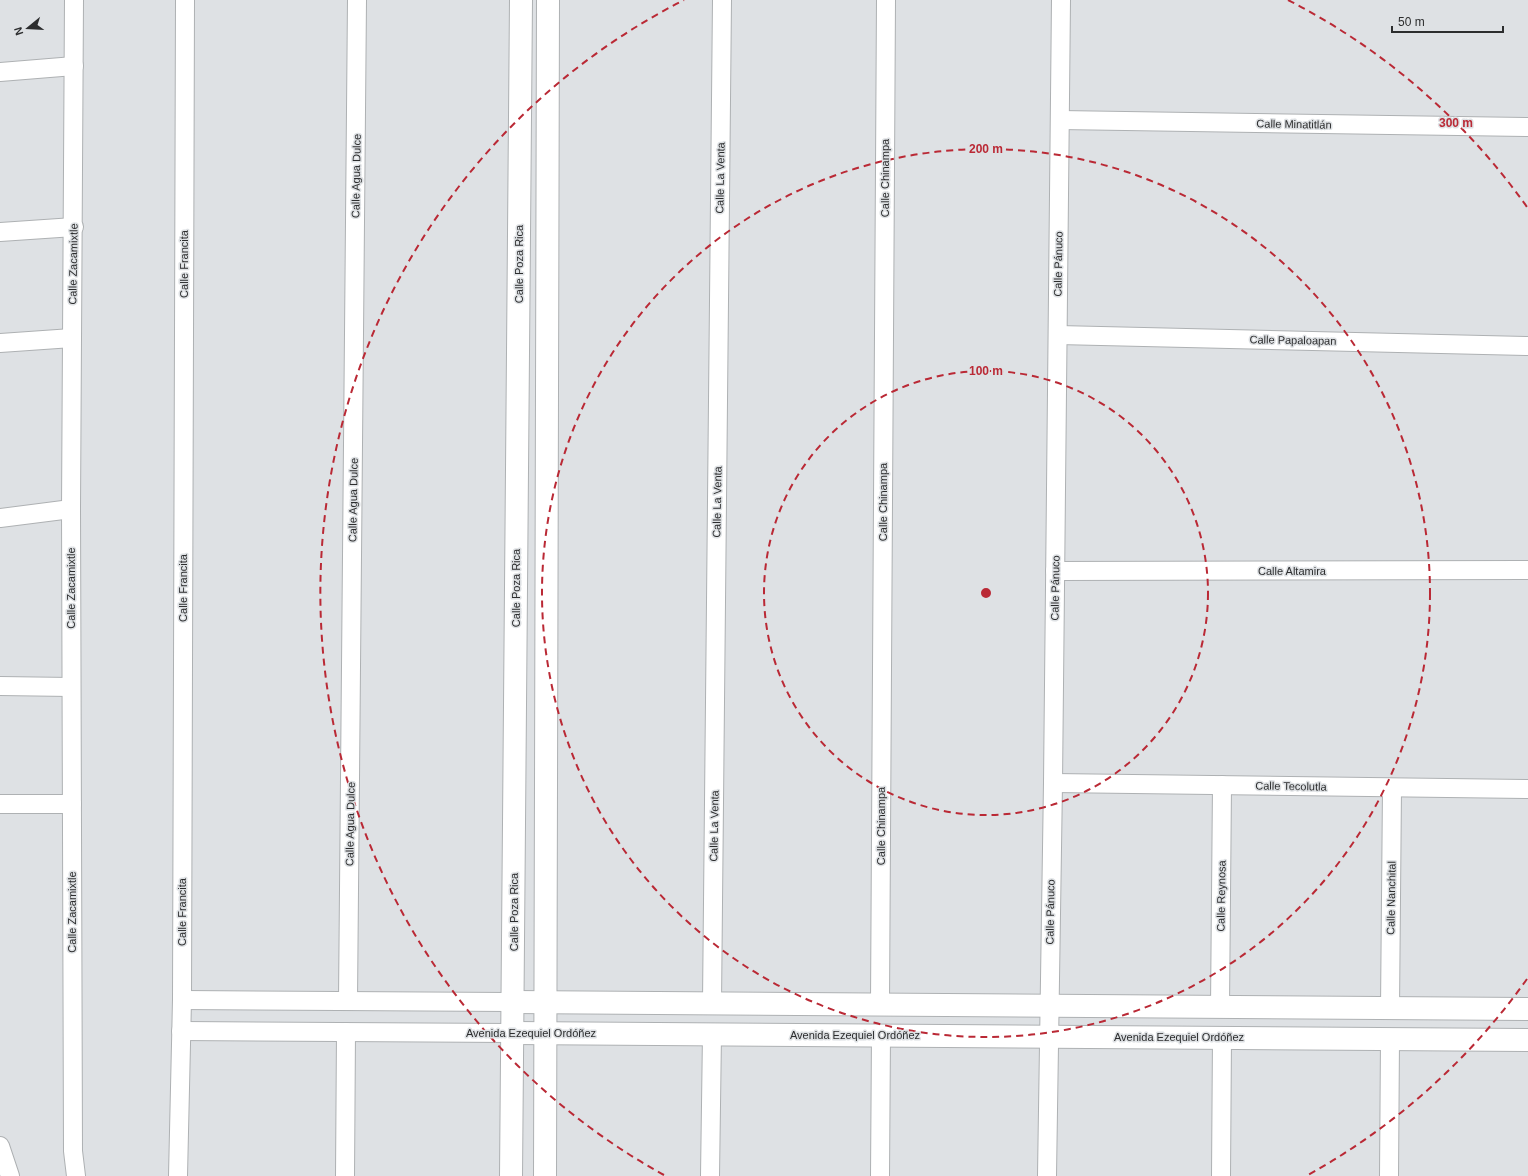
<svg xmlns="http://www.w3.org/2000/svg" width="1528" height="1176" font-family="Arial,sans-serif">
<style>
.lines{fill:none;stroke-linecap:round;stroke-linejoin:round}
.minor-casing{stroke:#aeb1b3;stroke-width:20}
.tertiary-casing{stroke:#aeb1b3;stroke-width:24}
.minor{stroke:#fff;stroke-width:18}
.tertiary{stroke:#fff;stroke-width:22}
.ring{fill:none;stroke:#ba2935;stroke-width:2;stroke-dasharray:7 5}
.labels{text-anchor:middle;stroke-width:3;stroke-linejoin:round;paint-order:stroke}
.street-label{font-size:11px;fill:#2c2d2e;stroke:#dee1e4}
.centre{fill:#ba2935;stroke:#dee1e4;stroke-width:2}
.ring-label{font-size:12px;text-anchor:middle;font-weight:bold;fill:#ba2935;stroke:#dee1e4;stroke-width:3;stroke-linejoin:round;paint-order:stroke}
</style>
<rect width="100%" height="100%" fill="#dee1e4"/>
<g class="lines">
<g class="minor-casing">
<g id="minor">
<path d="M74 0 71 509 73 1151 76 1176"/>
<path d="M0 72 74 66"/>
<path d="M1060 120 1528 127"/>
<path d="M0 232 74 227"/>
<path d="M1058 335 1528 346"/>
<path d="M0 343 72 338"/>
<path d="M0 518 71 509"/>
<path d="M1055 571 1528 570"/>
<path d="M0 686 71 687"/>
<path d="M1053 783 1528 789"/>
<path d="M0 804H72"/>
<path d="M182 1000 513 1002"/>
<path d="M348 1001 357 0"/>
<path d="M712 1003 722 0"/>
<path d="M880 1004 886 0"/>
<path d="M1220 1007 1222 785"/>
<path d="M1390 1008 1392 788"/>
<path d="M181 1031 513 1033"/>
<path d="M0 1146 10 1176"/>
<path d="M178 1176 182 1000 185 0"/>
<path d="M345 1176 346 1032"/>
<path d="M710 1176 712 1034"/>
<path d="M880 1176 881 1035"/>
<path d="M1047 1176 1053 783 1061 0"/>
<path d="M1221 1176 1222 1037"/>
<path d="M1389 1176 1390 1039"/>
</g>
</g>
<g class="tertiary-casing">
<g id="tertiary">
<path d="M513 1002 1528 1009"/>
<path d="M513 1033 1528 1040"/>
<path d="M511 1176 521 0"/>
<path d="M545 1176 548 0"/>
</g>
</g>
<use href="#minor" class="minor"/>
<use href="#tertiary" class="tertiary"/>
</g>
<g class="ring">
<circle cx="986" cy="593" r="222"/>
<circle cx="986" cy="593" r="444"/>
<path d="M1527 979A665 665 0 0 1 1308 1175M664 1175A665 665 0 0 1 684 0M1288 0A665 665 0 0 1 1527 207"/>
</g>
<g class="labels">
<g class="street-label">
<text transform="translate(1294 124) rotate(1)" y="4">Calle Minatitlán</text>
<text transform="translate(356 176) rotate(-89)" y="4">Calle Agua Dulce</text>
<text transform="translate(720 178) rotate(-89)" y="4">Calle La Venta</text>
<text transform="translate(885 178) rotate(-90)" y="4">Calle Chinampa</text>
<text transform="translate(73 264) rotate(-89)" y="4">Calle Zacamixtle</text>
<text transform="translate(184 264) rotate(-90)" y="4">Calle Francita</text>
<text transform="translate(519 264) rotate(-90)" y="4">Calle Poza Rica</text>
<text transform="translate(1058 264) rotate(-89)" y="4">Calle Pánuco</text>
<text transform="translate(1293 340) rotate(1)" y="4">Calle Papaloapan</text>
<text transform="translate(353 500) rotate(-89)" y="4">Calle Agua Dulce</text>
<text transform="translate(717 502) rotate(-89)" y="4">Calle La Venta</text>
<text transform="translate(883 502) rotate(-90)" y="4">Calle Chinampa</text>
<text x="1292" y="575">Calle Altamira</text>
<text transform="translate(71 588) rotate(-90)" y="4">Calle Zacamixtle</text>
<text transform="translate(183 588) rotate(-90)" y="4">Calle Francita</text>
<text transform="translate(516 588) rotate(-90)" y="4">Calle Poza Rica</text>
<text transform="translate(1055 588) rotate(-89)" y="4">Calle Pánuco</text>
<text transform="translate(1291 786) rotate(1)" y="4">Calle Tecolutla</text>
<text transform="translate(350 824) rotate(-89)" y="4">Calle Agua Dulce</text>
<text transform="translate(714 826) rotate(-89)" y="4">Calle La Venta</text>
<text transform="translate(881 826) rotate(-90)" y="4">Calle Chinampa</text>
<text transform="translate(1221 896) rotate(-89)" y="4">Calle Reynosa</text>
<text transform="translate(1391 898) rotate(-89)" y="4">Calle Nanchital</text>
<text transform="translate(72 912) rotate(-90)" y="4">Calle Zacamixtle</text>
<text transform="translate(182 912) rotate(-90)" y="4">Calle Francita</text>
<text transform="translate(514 912) rotate(-90)" y="4">Calle Poza Rica</text>
<text transform="translate(1050 912) rotate(-89)" y="4">Calle Pánuco</text>
<text x="531" y="1037">Avenida Ezequiel Ordóñez</text>
<text x="855" y="1039">Avenida Ezequiel Ordóñez</text>
<text x="1179" y="1041">Avenida Ezequiel Ordóñez</text>
</g>
</g>
<circle cx="986" cy="593" r="6" class="centre"/>
<g class="ring-label">
<text x="1456" y="127">300 m</text>
<text x="986" y="153">200 m</text>
<text x="986" y="375">100 m</text>
</g>
<g transform="translate(28 28) rotate(252)" stroke="#dee1e4" stroke-width="3" paint-order="stroke">
<path d="M0-3L7 15L0 10L-7 15Z" fill="#2c2d2e"/>
<text y="-6" font-size="11" font-weight="bold" text-anchor="middle" fill="#2c2d2e">N</text>
</g>
<path d="M1392 26v6h111v-6" fill="none" stroke="#2c2d2e" stroke-width="2"/>
<text x="1398" y="26" font-size="12" fill="#2c2d2e" stroke="#dee1e4" stroke-width="3" paint-order="stroke">50 m</text>
</svg>
